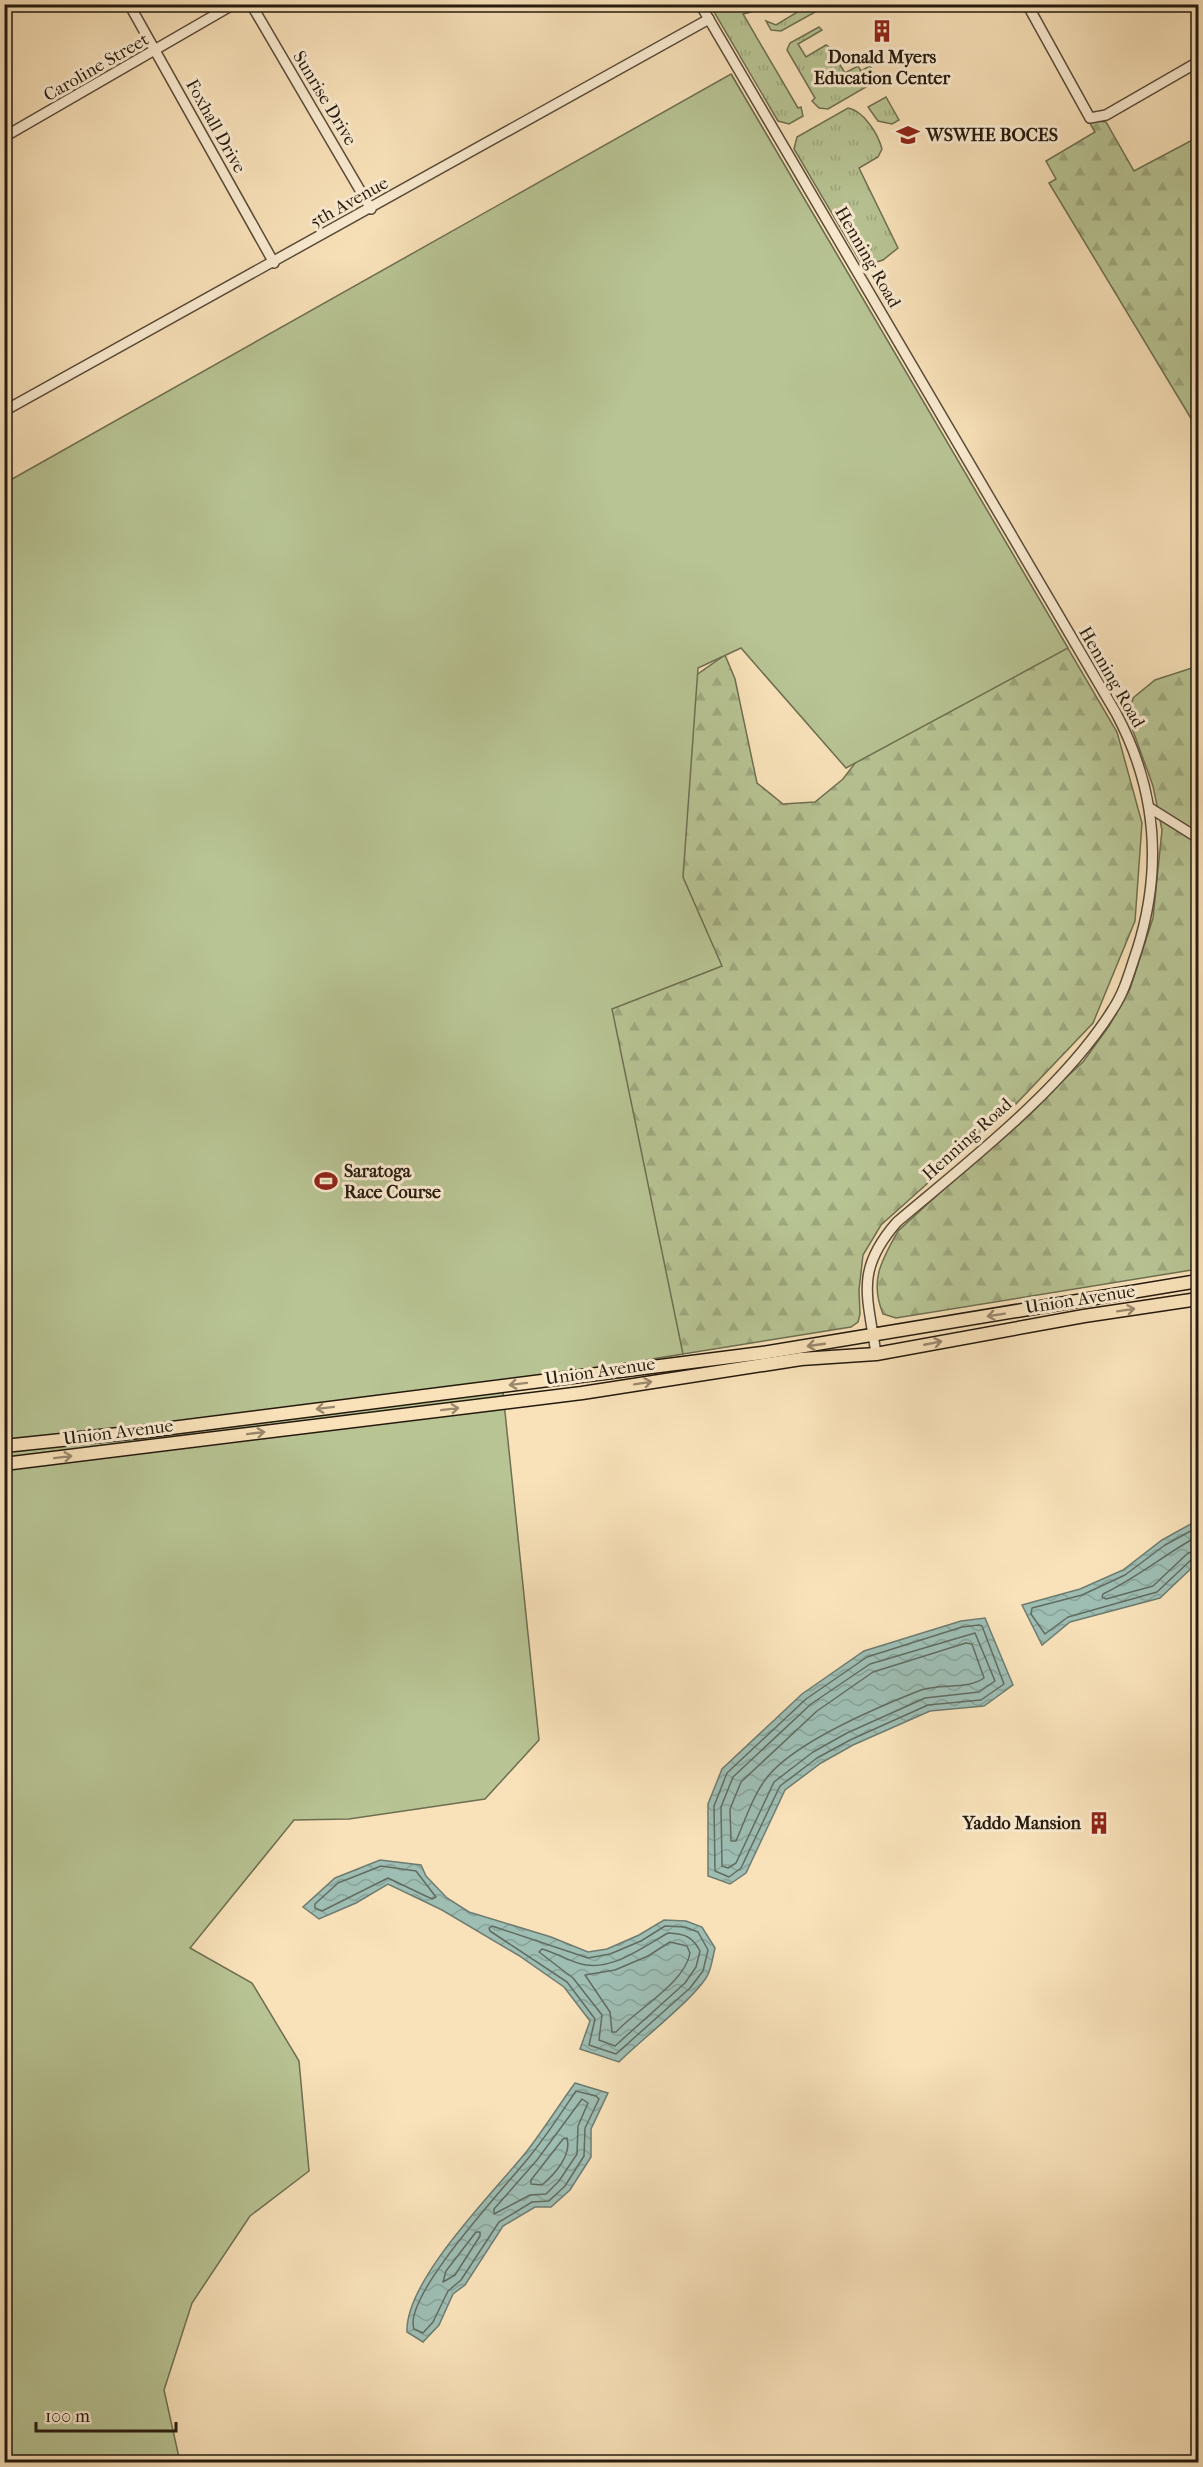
<svg xmlns="http://www.w3.org/2000/svg" width="1203" height="2467" font-family="'IM FELL French Canon',serif">
<style>
.grass{fill:url(#grass-tufts);stroke:#6e6f51;stroke-width:1.5}
.forest{fill:url(#forest-firs);stroke:#6e6f51;stroke-width:1.5}
.pitch{fill:#b8c494;stroke:#6e6f51;stroke-width:1.5}
.water{fill:url(#water-waves);stroke:#6e7c71;stroke-width:1.5}
.lines{fill:none;stroke-linecap:round;stroke-linejoin:round}
.shore{stroke:#626c60;stroke-width:1.5}
.minor-casing{stroke:#5a4c39;stroke-width:12}
.major-casing{stroke:#251a0e;stroke-width:15}
.minor{stroke:#fbecd2;stroke-width:9}
.major{stroke:#f9e2ba;stroke-width:12}
.oneway{stroke:#9a886d}
.labels{text-anchor:middle;stroke-width:6;stroke-linejoin:round;paint-order:stroke}
.poi-label{font-size:18px;font-weight:bold;fill:#251a0e;stroke:#fbecd2;text-anchor:start}
.street-label{font-size:18px;fill:#251a0e;stroke:#fbecd2}
</style>
<defs>
<pattern id="grass-tufts" width="24" height="20" patternUnits="userSpaceOnUse" patternTransform="scale(1.5)"><rect width="24" height="20" fill="#b8c494"/><path d="M3 7l-1-3M5 7V3M7 7l1-3M15 17l-1-3M17 17v-4M19 17l1-3" fill="none" stroke="#9ea87e"/></pattern>
<pattern id="forest-firs" width="22" height="20" patternUnits="userSpaceOnUse" patternTransform="scale(1.5)"><rect width="22" height="20" fill="#b8c494"/><path d="M5 1l3.5 6h-7zM16 11l3.5 6h-7z" fill="#9ea87e"/></pattern>
<pattern id="water-waves" width="16" height="10" patternUnits="userSpaceOnUse" patternTransform="scale(1.5)"><rect width="16" height="10" fill="#9ebdb3"/><path d="M0 5q4-4 8 0t8 0" fill="none" stroke="#88a299"/></pattern>
</defs>
<rect width="100%" height="100%" fill="#f9e2ba"/>
<filter id="stains"><feTurbulence type="fractalNoise" baseFrequency=".00333" numOctaves="4"/><feColorMatrix values="0 0 0 0 .2 0 0 0 0 .09 0 0 0 0 .02 0 0 0 .5 -.17"/></filter>
<radialGradient id="worn" r=".72"><stop offset=".6" stop-color="#630" stop-opacity="0"/><stop offset="1" stop-color="#630" stop-opacity=".3"/></radialGradient>
<g class="grass">
<path d="M710 5H746L751 12 743 14 798 108 801 107 803 116 789 124 778 121Z"/>
<path d="M809 5H813L817 11 781 31 771 30 766 21 776 25Z"/>
<path d="M819 27 822 30 798 44 806 57 826 45 829 47 845 73 858 66 861 71 870 66 878 80 828 109 819 108 812 101 815 98 787 50 790 43Z"/>
<path d="M886 97 899 120 892 124 878 121 868 107Z"/>
<path d="M848 108C864 111 878 134 882 149L878 157 859 168 898 248 883 260 863 266 794 149 797 137Z"/>
</g>
<g class="forest">
<path d="M731 74 1117 732 1142 823 1135 921 1093 1023 1014 1106 881 1225 863 1255 859 1290 860 1314 858 1322 851 1327 502 1383 672 692 725 655 735 679 757 783 783 804 815 802 843 779 884 725Z"/>
<path d="M1088 120 1106 122 1134 171 1198 137V430L1049 183 1056 179 1046 161 1095 132Z"/>
<path d="M1198 666V1269L896 1318 883 1314C869 1280 882 1260 898 1231L1083 1062 1109 1026 1130 989 1153 918 1162 830 1153 786 1128 717 1133 698 1155 680Z"/>
</g>
<path class="pitch" d="M731 74 1068 648 846 768 741 648 698 668 683 877 722 966 612 1009 683 1354 502 1383 539 1740 485 1799 349 1819 294 1820 190 1948 252 1983 299 2061 309 2171 250 2216 192 2303 164 2390 180 2462H5V483Z"/>
<g class="water">
<path d="M1198 1520V1562L1160 1598 1070 1622 1042 1645 1022 1605 1080 1589 1123 1570 1162 1540Z"/>
<path d="M985 1618 1013 1685 984 1706 930 1711 853 1745 821 1763 785 1790 746 1873 730 1884 708 1876V1804L722 1769 802 1694 864 1651 961 1621Z"/>
<path d="M380 1860 421 1865 426 1876 447 1898 469 1912 551 1937 588 1952 607 1949 639 1935 664 1920 686 1921 702 1927 715 1948C713 1956 712 1964 709 1972 702 1993 639 2041 619 2062L580 2049 590 2021 564 1987 518 1955 442 1910 388 1884 356 1903 319 1919 303 1907 335 1878Z"/>
<path d="M575 2083 608 2093 591 2129V2157L570 2190 551 2207H535L503 2226 465 2285 453 2294 439 2325 423 2342 407 2332C405 2280 494 2192 527 2151 544 2129 559 2105 575 2083Z"/>
</g>
<g class="lines">
<g class="shore">
<path d="M1198 1527 1165 1545 1125 1575 1082 1595 1032 1608 1031 1614 1045 1634 1068 1617 1157 1592 1192 1559 1198 1558"/>
<path d="M1198 1536C1165 1554 1137 1578 1103 1594L1102 1597 1106 1599 1153 1586 1188 1553 1198 1550"/>
<path d="M979 1625 982 1626 1004 1684 981 1700 928 1705 850 1740 817 1758 780 1786 741 1868 729 1877 715 1871 714 1806 727 1773 806 1699 867 1657 962 1627Z"/>
<path d="M975 1633 995 1681 979 1692 925 1698 847 1733 813 1752 774 1782 736 1863 728 1868 722 1866 721 1807 733 1777 811 1704 870 1664Z"/>
<path d="M966 1643 972 1644 984 1678C967 1690 941 1683 921 1690 878 1707 799 1740 769 1775 754 1792 745 1821 736 1841H731L730 1809 741 1782 817 1711 873 1672Z"/>
<path d="M381 1866 416 1871 436 1897 432 1899 388 1878 322 1911 315 1908V1904L338 1883Z"/>
<path d="M492 1926 588 1958 610 1954 641 1941 665 1926 685 1927 698 1932 708 1950 703 1971 690 1988 616 2054 589 2045 595 2019 567 1982 490 1931 489 1928Z"/>
<path d="M668 1933C685 1934 692 1936 700 1951L696 1967 685 1983 615 2046 599 2040 602 2015 573 1978 539 1952 542 1949C557 1953 571 1963 586 1965 615 1969 645 1946 668 1933Z"/>
<path d="M670 1942 687 1946 690 1953C685 1983 637 2009 616 2032H612L610 2012 585 1975 615 1970 648 1956Z"/>
<path d="M576 2091 596 2096 599 2099 585 2128 584 2156 565 2186 549 2201 532 2202 499 2222 461 2280 448 2291 433 2322 423 2333 414 2329C402 2296 508 2184 530 2156 547 2135 561 2113 576 2091Z"/>
<path d="M582 2099 588 2103 578 2126 577 2154 559 2181 546 2194 530 2195 494 2214V2209L537 2160Z"/>
<path d="M567 2138C572 2155 555 2174 542 2185L531 2184V2180L563 2139Z"/>
<path d="M480 2232V2236L455 2275 443 2282 446 2271 476 2232Z"/>
</g>
<g class="minor-casing">
<g id="minor">
<path d="M129 4 274 263"/>
<path d="M251 4 371 209"/>
<path d="M700 4 1116 713C1156 788 1163 868 1137 950 1130 970 1125 991 1113 1009 1064 1088 968 1162 897 1222 854 1271 868 1296 876 1354"/>
<path d="M1027 4 1090 118 1106 115 1198 62"/>
<path d="M4 137 234 4"/>
<path d="M4 411 709 19"/>
<path d="M1150 808 1198 838"/>
</g>
</g>
<g class="major-casing">
<g id="major">
<path d="M4 1446 148 1431 762 1353 1198 1281"/>
<path d="M4 1464 582 1393 801 1359 876 1354 1084 1316 1198 1299"/>
</g>
</g>
<use href="#minor" class="minor"/>
<use href="#major" class="major"/>
</g>
<defs><path id="oneway-shaft" d="M-6 0H5M1.5-3L5.5 0L1.5 3" fill="none" stroke-width="1.6" stroke-linecap="round" stroke-linejoin="round" transform="scale(1.5)"/></defs>
<g class="oneway">
<use href="#oneway-shaft" transform="translate(1126 1310) rotate(-9)"/>
<use href="#oneway-shaft" transform="translate(996 1315) rotate(171)"/>
<use href="#oneway-shaft" transform="translate(933 1343) rotate(-11)"/>
<use href="#oneway-shaft" transform="translate(816 1345) rotate(172)"/>
<use href="#oneway-shaft" transform="translate(643 1383) rotate(-9)"/>
<use href="#oneway-shaft" transform="translate(518 1384) rotate(173)"/>
<use href="#oneway-shaft" transform="translate(325 1408) rotate(173)"/>
<use href="#oneway-shaft" transform="translate(450 1409) rotate(-7)"/>
<use href="#oneway-shaft" transform="translate(256 1433) rotate(-7)"/>
<use href="#oneway-shaft" transform="translate(63 1457) rotate(-7)"/>
</g>
<defs>
<g id="building-bare" transform="scale(1.8)"><path d="M-4-6H4V6H1V3H-1V6H-4ZM-2.5-4.3h1.7v1.8h-1.7ZM.8-4.3h1.7v1.8H.8ZM-2.5-1h1.7V.8h-1.7ZM.8-1h1.7V.8H.8Z" fill="#8f2418" stroke="#fbecd2" stroke-width="2.5" paint-order="stroke"/></g>
<g id="school-bare" transform="scale(1.8)"><path d="M0-5L7-2L0 1L-7-2ZM-4 1L0 2.5L4 1V4Q0 6-4 4Z" fill="#8f2418" stroke="#fbecd2" stroke-width="2.5" paint-order="stroke"/></g>
<g id="stadium-bare" transform="scale(1.8)"><path d="M0-5a6.5 5 0 1 0 0 10a6.5 5 0 1 0 0-10ZM-3.5-1.8h7v3.6h-7Z" fill="#8f2418" stroke="#fbecd2" stroke-width="2.5" paint-order="stroke"/></g>
</defs>
<g fill-rule="evenodd">
<use href="#building-bare" x="882" y="31"/>
<use href="#school-bare" x="908" y="135"/>
<use href="#stadium-bare" x="326" y="1181"/>
<use href="#building-bare" x="1099" y="1823"/>
</g>
<g class="labels">
<g class="poi-label">
<text x="882" y="63" text-anchor="middle">Donald Myers<tspan x="882" dy="21">Education Center</tspan></text>
<text x="926" y="141">WSWHE BOCES</text>
<text x="344" y="1177">Saratoga<tspan x="344" dy="21">Race Course</tspan></text>
<text x="1081" y="1829" text-anchor="end">Yaddo Mansion</text>
</g>
<g class="street-label">
<text transform="translate(96 67) rotate(-30)" y="6">Caroline Street</text>
<text transform="translate(325 98) rotate(59)" y="6">Sunrise Drive</text>
<text transform="translate(216 126) rotate(61)" y="6">Foxhall Drive</text>
<text transform="translate(349 202) rotate(-29)" y="6">5th Avenue</text>
<text transform="translate(868 257) rotate(60)" y="6">Henning Road</text>
<text transform="translate(1112 677) rotate(60)" y="6">Henning Road</text>
<text transform="translate(967 1139) rotate(-42)" y="6">Henning Road</text>
<text transform="translate(1080 1299) rotate(-9)" y="6">Union Avenue</text>
<text transform="translate(600 1371) rotate(-8)" y="6">Union Avenue</text>
<text transform="translate(118 1432) rotate(-7)" y="6">Union Avenue</text>
</g>
</g>
<rect width="1203" height="2467" fill="none" stroke="#f9e2ba" stroke-width="24"/>
<rect x="6" y="6" width="1191" height="2455" fill="none" stroke="#251a0e" stroke-width="3"/>
<rect x="12" y="12" width="1179" height="2443" fill="none" stroke="#251a0e" stroke-width="1.5"/>
<path d="M36 2422v9h140v-9" fill="none" stroke="#251a0e" stroke-width="3"/>
<text x="45" y="2422" font-size="18" fill="#251a0e" stroke="#fbecd2" stroke-width="4.5" paint-order="stroke">100 m</text>
<rect width="100%" height="100%" filter="url(#stains)"/>
<rect width="100%" height="100%" fill="url(#worn)"/>
</svg>
